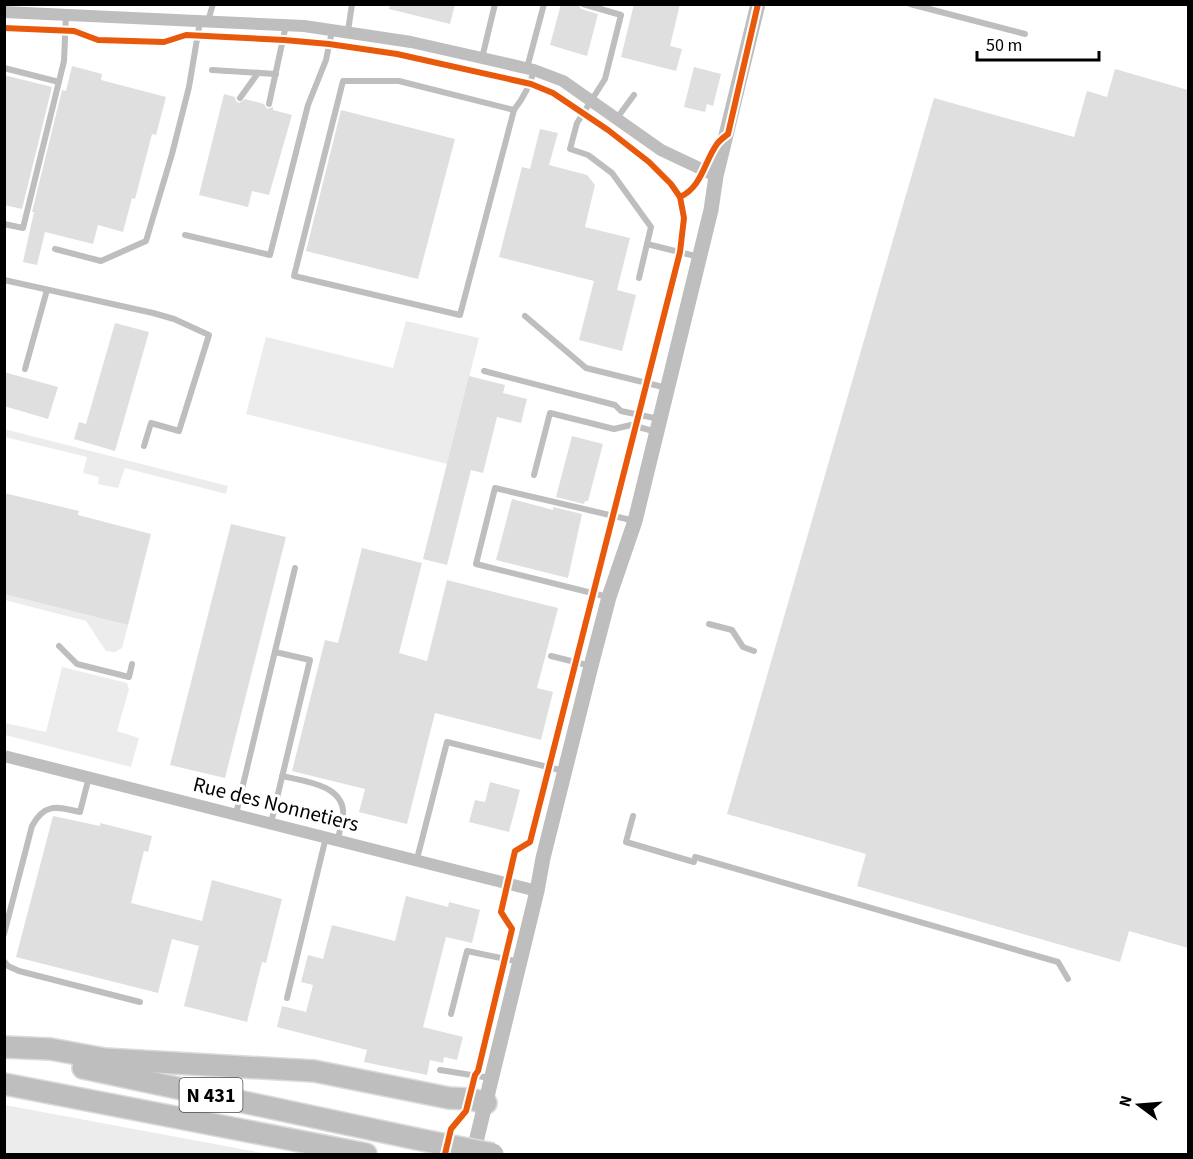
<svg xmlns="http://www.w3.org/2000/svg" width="1193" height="1159" font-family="'Source Sans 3',sans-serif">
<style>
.green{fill:#ececec}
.building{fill:#dfdfdf}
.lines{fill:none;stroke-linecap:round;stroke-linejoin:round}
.trunk-casing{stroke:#dbdbdb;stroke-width:24}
.service{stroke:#bebebe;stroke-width:6}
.minor{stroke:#bebebe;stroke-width:12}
.tertiary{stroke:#bebebe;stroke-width:15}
.trunk{stroke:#bebebe;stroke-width:21}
.trunk-bridge-casing{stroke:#dbdbdb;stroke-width:24;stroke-linecap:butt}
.trunk-bridge{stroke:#bebebe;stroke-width:21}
.cycleway-casing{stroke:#fff;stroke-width:10}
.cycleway{stroke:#e8590c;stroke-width:6}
.labels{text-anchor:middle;stroke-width:6;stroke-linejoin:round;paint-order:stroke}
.shield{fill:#fff;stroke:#4c4c4c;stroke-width:1.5}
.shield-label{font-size:20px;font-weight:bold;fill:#000}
.street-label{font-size:21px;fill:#000;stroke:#fff}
</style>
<rect width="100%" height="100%" fill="#fff"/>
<g class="green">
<path d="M406 321 479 338 447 464 246 414 266 337 393 368Z"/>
<path d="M4 429 228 486 226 494 125 468 118 488 98 484 99 477 83 473 87 457 5 437Z"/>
<path d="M4 594 128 625 122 648 115 652 106 651 86 621 5 600Z"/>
<path d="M62 667 127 683 129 689 117 731 139 738 131 767 5 735V723L46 732Z"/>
<path d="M4 1105H5L268 1154H5Z"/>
</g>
<g class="building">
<path d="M390 4H455L450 24 389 9Z"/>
<path d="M561 4H578L581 9 598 14 587 56 550 45Z"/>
<path d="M634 4H680L670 46 682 49 676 71 621 57Z"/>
<path d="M72 66 102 74 101 80 166 97 156 135 152 134 135 199 132 198 123 232 98 225 93 244 45 232 37 265 23 262 34 212H32L62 90 66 91Z"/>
<path d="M694 67 721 74 713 106 707 104 705 112 684 107Z"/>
<path d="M1115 69 1188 90V948L1129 931 1120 962 857 886 866 854 727 814 934 98 1074 137 1087 91 1107 97Z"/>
<path d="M4 75 52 87 22 209 4 205Z"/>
<path d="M224 94 235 97 236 101 239 103 245 99 264 104 267 109 273 107V110L292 115 269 195 252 191 248 207 199 195Z"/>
<path d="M341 110 455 139 418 279 306 251Z"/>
<path d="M540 129 558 133 549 165 587 175 595 185 585 227 630 238 617 290 636 295 622 351 579 340 594 281 499 257 522 167 530 169Z"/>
<path d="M115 323 149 332 115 451 74 439 79 422 86 424Z"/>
<path d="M4 372 58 387 48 419 4 406Z"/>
<path d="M469 376 505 385 503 393 527 399 521 423 497 417 483 473 471 470 447 565 423 559Z"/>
<path d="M572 436 603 444 588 501H585L584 504 556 497Z"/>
<path d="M4 493 79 511 78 515 151 534 128 625 4 594Z"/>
<path d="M512 499 553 510V507L582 514 568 578 496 560Z"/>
<path d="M231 524 286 537 225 778 170 765Z"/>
<path d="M362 548 422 563 399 653 427 661 447 580 558 608 537 688 553 692 541 740 435 713 407 824 359 812 365 789 292 771 325 640 338 643Z"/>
<path d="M490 782 520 790 509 832 469 822 475 800 485 802Z"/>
<path d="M53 816 100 826V823L152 836 148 852 144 851 131 903 202 921 212 880 282 899 266 963 262 962 247 1022 184 1006 199 946 172 939 158 993 16 957Z"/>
<path d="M406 896 448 907 449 902 480 910 472 943 446 937 423 1027 463 1037 457 1060 444 1057 443 1063 430 1060 427 1075 364 1062 367 1050 277 1027 282 1006 306 1012 313 985 301 982 308 955 323 959 332 925 395 941Z"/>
</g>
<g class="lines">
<g class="trunk-casing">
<g id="trunk">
<path d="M4 1047 50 1049 105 1059 314 1071 449 1098 470 1099 486 1103"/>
<path d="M83 1068 417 1139"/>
<path d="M4 1084 366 1154"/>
</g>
</g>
<g class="service">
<path d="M583 4 621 15 605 79 577 123 570 149 588 155 612 173 651 227 639 278"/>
<path d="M910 4 1025 34"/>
<path d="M208 21 213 4"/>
<path d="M348 31 352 4"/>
<path d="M482 58 495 4"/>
<path d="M4 68 59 82"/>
<path d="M527 68 544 4"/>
<path d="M212 70 276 74"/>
<path d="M343 81H399L514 110 460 315 294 276Z"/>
<path d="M240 98 258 73"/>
<path d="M269 104 286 25"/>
<path d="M514 110C524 97 530 86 534 70"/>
<path d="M617 118 634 95"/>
<path d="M4 224 23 228 64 61 66 14"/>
<path d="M185 235 270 255 308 105 326 60 332 31"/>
<path d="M647 244 699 257"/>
<path d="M55 249 101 261 146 241 172 154 189 87 200 21"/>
<path d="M4 280 153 313 174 319 209 335 179 431 151 423 144 446"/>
<path d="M525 316 586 368 667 388"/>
<path d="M25 369 47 290"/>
<path d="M484 371 615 405 621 411 659 419"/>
<path d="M534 475 550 413 614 429 631 425 657 432"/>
<path d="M608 597 476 564 495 488 635 521"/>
<path d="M709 624 732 630 743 647 754 651"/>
<path d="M59 646 77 664 129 677 132 664"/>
<path d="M551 656 591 666"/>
<path d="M282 776C304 781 346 785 343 816 342 824 339 832 338 840"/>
<path d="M236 814 295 568"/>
<path d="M633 816 626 842 694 862"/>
<path d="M271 823 310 660 275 652"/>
<path d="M695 857 1058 962 1068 979"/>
<path d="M417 859 447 742 564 771"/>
<path d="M4 934 32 826C45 802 58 807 80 812L89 777"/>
<path d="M4 961 8 966 19 971 140 1002"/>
<path d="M287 998 326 837"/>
<path d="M451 1014 467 951 520 962"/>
<path d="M440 1070 490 1078"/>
</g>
<g class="minor">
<path d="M4 12 304 26 411 42 482 58 534 70 563 81 661 150 716 176"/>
<path d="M4 756 537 891"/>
</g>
<path class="tertiary" d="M473 1154 537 891 543 858 591 666 609 597 635 521 711 210 716 176 758 4"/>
<use href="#trunk" class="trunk"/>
<g class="trunk-bridge-casing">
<path id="trunk-bridge" d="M417 1139 493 1154"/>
</g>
<use href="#trunk-bridge" class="trunk-bridge"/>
<g class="cycleway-casing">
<g id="cycleway">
<path d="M4 28 74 31 98 40 164 42 186 35 284 40 329 44 397 54 531 84 553 93 608 130 649 162 671 184 680 197 684 218 680 252 530 842 515 851 501 912 512 929 478 1071 475 1075 466 1111 451 1129 445 1154"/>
<path d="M680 197C702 187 704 162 717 144 720 140 724 137 728 134L758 4"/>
</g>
</g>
<use href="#cycleway" class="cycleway"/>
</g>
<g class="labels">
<rect class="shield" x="179.5" y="1078" width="63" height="34" rx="4.5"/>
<g class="shield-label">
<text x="211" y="1102">N 431</text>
</g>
<g class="street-label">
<text transform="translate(276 804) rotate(14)" y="7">Rue des Nonnetiers</text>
</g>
</g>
<rect width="1193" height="1159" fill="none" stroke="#000000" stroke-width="12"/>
<g transform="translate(1139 1105) rotate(286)" stroke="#ffffff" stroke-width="4.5" paint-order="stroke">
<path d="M0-4.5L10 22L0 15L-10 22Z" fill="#000000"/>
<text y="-9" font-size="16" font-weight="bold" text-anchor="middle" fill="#000000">N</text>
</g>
<path d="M977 51v9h122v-9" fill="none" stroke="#000000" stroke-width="3"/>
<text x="986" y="51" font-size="18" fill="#000000" stroke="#ffffff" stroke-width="4.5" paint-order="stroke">50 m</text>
</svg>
